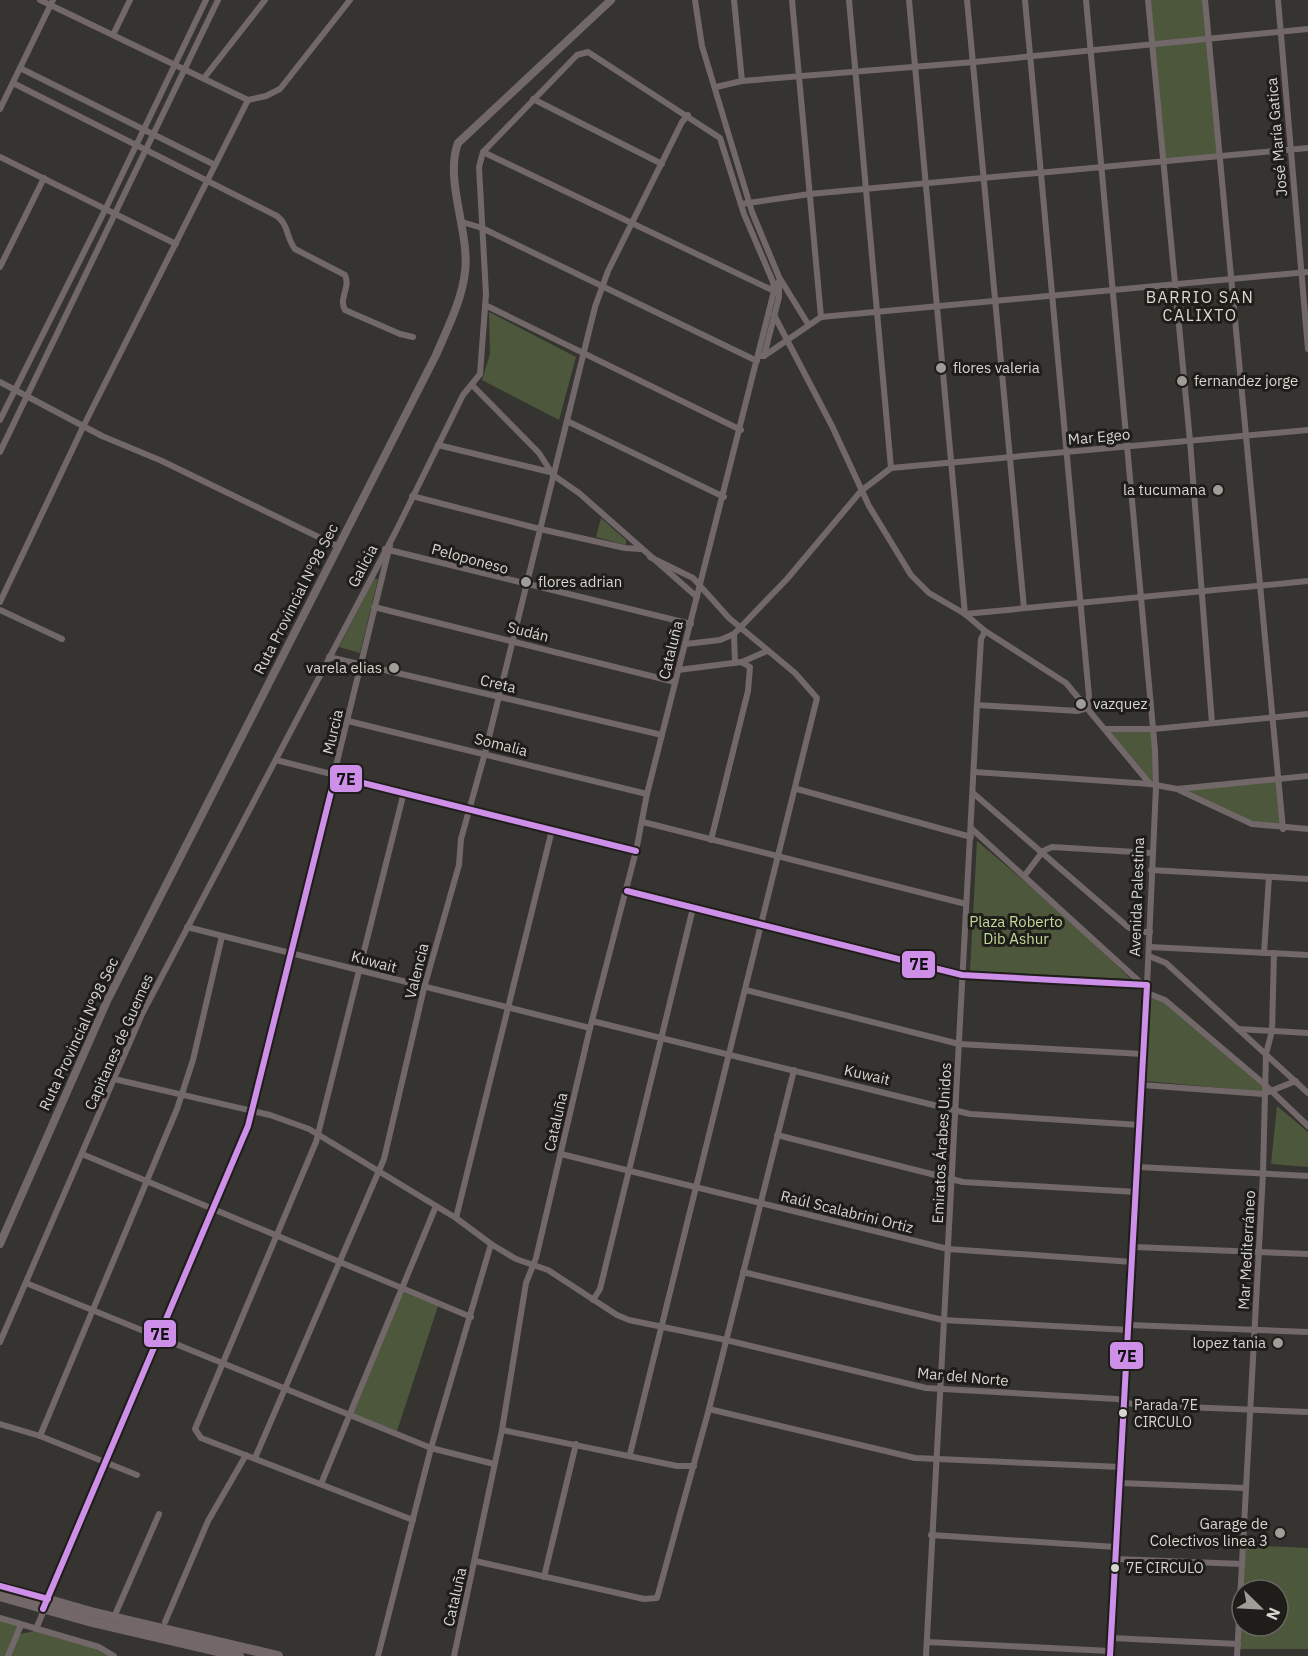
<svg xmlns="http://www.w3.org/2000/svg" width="1308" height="1656" font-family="'IBM Plex Sans',sans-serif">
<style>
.green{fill:#4d573b}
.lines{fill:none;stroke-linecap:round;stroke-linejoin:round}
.minor{stroke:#726869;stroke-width:6}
.tertiary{stroke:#726869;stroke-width:8}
.primary{stroke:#736768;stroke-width:10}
.bus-1-casing{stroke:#1f1d1a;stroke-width:10}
.bus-1{stroke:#ce8fe9;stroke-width:6}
.poi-dot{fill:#9f9d98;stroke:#1f1d1a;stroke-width:2}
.bus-dot{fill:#d7d5d0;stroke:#1f1d1a;stroke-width:2}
.labels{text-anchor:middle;stroke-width:6;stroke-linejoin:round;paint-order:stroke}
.bus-label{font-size:14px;fill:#d7d5d0;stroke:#1f1d1a;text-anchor:start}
.street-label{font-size:15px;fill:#d7d5d0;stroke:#1f1d1a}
.poi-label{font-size:15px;fill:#d7d5d0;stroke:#1f1d1a;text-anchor:start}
.park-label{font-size:15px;fill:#c1d997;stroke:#1f1d1a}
.neighbourhood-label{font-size:16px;letter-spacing:1.5px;fill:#ddd9d0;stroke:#1f1d1a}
.line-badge{stroke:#1f1d1a;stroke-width:2}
.pale-badge-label{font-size:16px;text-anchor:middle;font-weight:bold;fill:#111}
</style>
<rect width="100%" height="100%" fill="#363431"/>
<g class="green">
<path d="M1149 0H1205L1219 156 1163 161Z"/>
<path d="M489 312 576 357 559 420 482 380 490 354Z"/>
<path d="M601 518 626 540V545L596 537Z"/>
<path d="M374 579H378L360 653 339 647Z"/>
<path d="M1107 730H1153L1156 786 1150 784Z"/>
<path d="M1276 780 1282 828 1258 825 1178 790Z"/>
<path d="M977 841 1057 909 1131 979 970 971Z"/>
<path d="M1148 994 1165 1001 1264 1086 1265 1092 1146 1081Z"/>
<path d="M1277 1106 1308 1132V1167L1271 1164Z"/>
<path d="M403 1292 438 1306 397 1431 353 1414Z"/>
<path d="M1244 1545 1308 1548V1649H1240L1242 1604V1626H1278V1590H1243Z"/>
<path d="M0 1620 18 1626 6 1656H0Z"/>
<path d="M35 1631 102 1649 113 1656H10L20 1634Z"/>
</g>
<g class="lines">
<g class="minor">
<path d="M695 0 702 46 752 212 779 277 808 324"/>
<path d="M734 0 742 81"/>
<path d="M792 0 821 317"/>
<path d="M849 0 891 468"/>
<path d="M909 0 965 614"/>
<path d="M967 0 1024 608"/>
<path d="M1148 0 1190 441 1212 723"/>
<path d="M1205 0 1283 829"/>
<path d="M1278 0 1308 349"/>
<path d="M113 35 130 0"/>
<path d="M20 68 215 165"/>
<path d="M204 78 265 0"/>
<path d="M13 83 277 216C289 225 286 238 295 249L345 275C351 288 338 298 345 310L400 334 413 337"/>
<path d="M716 87 742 81 974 62 1308 29"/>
<path d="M533 99 662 164"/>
<path d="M248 100 266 96 280 89 350 0"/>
<path d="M0 109 53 0"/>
<path d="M483 152 774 291"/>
<path d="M0 157 176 244"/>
<path d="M741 204 810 194 1308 148"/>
<path d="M462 222 482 228 757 361"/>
<path d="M0 267 44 178"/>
<path d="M485 305 741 430"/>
<path d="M774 315 832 426 869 506 911 575 929 593 965 614 985 631 1066 683 1150 784"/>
<path d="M758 356H764L821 317 1308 272"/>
<path d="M764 356 779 297V281"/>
<path d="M0 382 102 436 162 461 337 546"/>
<path d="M473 386 539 453 553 475 579 493 697 597"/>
<path d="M0 420 106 208 206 0"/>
<path d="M567 421 724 497"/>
<path d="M438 445 550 472"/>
<path d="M0 452 218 0"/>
<path d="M412 496 540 529 625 548 640 549"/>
<path d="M385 549 691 624"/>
<path d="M0 602 84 425 248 100 40 0"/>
<path d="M374 607 675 682"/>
<path d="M0 610 62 639"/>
<path d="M965 614 1308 581"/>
<path d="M734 634 735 663"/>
<path d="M686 644 720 640 734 634 787 579 861 491 891 468 1308 430"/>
<path d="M329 657 662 735"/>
<path d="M742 662 767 651"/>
<path d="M678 670 741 662 750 667 748 691 711 840"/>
<path d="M977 705 1078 711 1088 708 1089 696 1025 0"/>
<path d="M348 721 647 794"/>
<path d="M1106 729H1154L1308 714"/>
<path d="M276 760 636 851"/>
<path d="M975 772 1150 784 1177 789 1308 776"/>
<path d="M797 789 971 837"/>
<path d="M1179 790 1252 824 1308 829"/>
<path d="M404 792 316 1142 195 1429 201 1438 413 1520"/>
<path d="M973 793 1128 927 1137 932H1150"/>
<path d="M643 822 966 904"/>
<path d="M972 829 1142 984"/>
<path d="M1151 870 1308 879"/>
<path d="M1025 875 1043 851 1052 847 1152 853"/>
<path d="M627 891 962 975 1147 985 1156 787 1155 750 1086 0"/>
<path d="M187 927 590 1028"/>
<path d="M1150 947 1308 955"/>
<path d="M1264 953 1269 877"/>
<path d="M1149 956 1166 963 1308 1093"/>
<path d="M746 990 959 1044 1143 1054"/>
<path d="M1147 993 1165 1000 1263 1083 1308 1126"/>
<path d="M592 1021 970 1114 1140 1125"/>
<path d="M1238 1029 1308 1033"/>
<path d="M114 1079 270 1115 309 1129 456 1218 491 1244 516 1259 548 1270 617 1315 629 1320 726 1340 926 1388 1117 1399 1135 1405 1308 1412"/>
<path d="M1142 1085 1263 1094 1296 1081"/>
<path d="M777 1135 963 1182 1137 1192"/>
<path d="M82 1154 471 1317"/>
<path d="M561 1154 948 1249 1133 1262"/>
<path d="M1138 1167 1308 1176"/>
<path d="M456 1218 552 830"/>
<path d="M1134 1247 1308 1254"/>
<path d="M743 1272 943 1320 1129 1330"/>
<path d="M26 1283 431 1448 494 1464"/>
<path d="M593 1300 600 1289 693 908"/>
<path d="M1129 1325 1308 1332"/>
<path d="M0 1342 142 1014 395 533 463 395 480 374 486 294 479 167 483 152 577 55 588 52 720 138 744 214 773 282 774 291 647 794 636 851 590 1028 536 1258 526 1283 502 1430 454 1656"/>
<path d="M709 1409 915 1458 1121 1467"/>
<path d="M0 1424 40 1436 137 1475"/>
<path d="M502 1430 677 1466H694"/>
<path d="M40 1436 177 1109 193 1060 222 936"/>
<path d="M630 1454 817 698 795 673 729 618 693 578 650 557"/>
<path d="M255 1458 384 1159 424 988 459 865 461 839 485 753 595 307 608 271 682 122 688 115"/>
<path d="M1120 1483 1245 1488"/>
<path d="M321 1484 436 1206"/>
<path d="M931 1535 1116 1547"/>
<path d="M1116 1559 1242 1564"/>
<path d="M475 1561 644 1599 657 1598 709 1409 794 1070"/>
<path d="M544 1577 576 1444"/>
<path d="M114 1617 159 1514"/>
<path d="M0 1618 99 1647 114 1656"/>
<path d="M165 1622 208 1521 246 1455"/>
<path d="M36 1629 248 1126 390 545"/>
<path d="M1111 1638 1238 1644"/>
<path d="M927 1642 1110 1651"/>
<path d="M8 1656 21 1625"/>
<path d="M378 1656 431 1448 491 1244"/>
<path d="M926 1656 977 705 981 639 985 631"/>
<path d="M1237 1656 1263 1173 1266 1054 1272 1031 1274 953"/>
</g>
<g class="tertiary">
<path d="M0 1244 107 1001 436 355C447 329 462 300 465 272 470 232 444 180 458 143L611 0"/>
<path d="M1110 1656 1147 985"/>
</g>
<g class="primary">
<path d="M0 1586 91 1612 278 1656"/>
<path d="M0 1596 92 1622 239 1656"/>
</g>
<g class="bus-1-casing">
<g id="bus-1">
<path d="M627 891 962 975 1147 985 1110 1656"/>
<path d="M0 1586 48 1599"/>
<path d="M43 1609 248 1126 335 776 636 851"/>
</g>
</g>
<use href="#bus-1" class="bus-1"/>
</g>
<g class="poi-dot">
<circle cx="941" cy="368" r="6"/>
<circle cx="1182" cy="381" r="6"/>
<circle cx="1218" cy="490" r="6"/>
<circle cx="526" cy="582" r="6"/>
<circle cx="394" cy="668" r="6"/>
<circle cx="1081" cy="704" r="6"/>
<circle cx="1278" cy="1343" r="6"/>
<circle cx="1280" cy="1533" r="6"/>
</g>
<g class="bus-dot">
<circle cx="1123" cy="1413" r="5"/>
<circle cx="1115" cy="1568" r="5"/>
</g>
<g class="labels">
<g class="bus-label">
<text x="1134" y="1410">Parada 7E<tspan x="1134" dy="17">CIRCULO</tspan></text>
<text x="1126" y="1573">7E CIRCULO</text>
</g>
<g class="street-label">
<text transform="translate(1277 137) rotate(-95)" y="5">José María Gatica</text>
<text transform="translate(1099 437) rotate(-5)" y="5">Mar Egeo</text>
<text transform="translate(470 559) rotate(15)" y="5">Peloponeso</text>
<text transform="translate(363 566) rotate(-62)" y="5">Galicia</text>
<text transform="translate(296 599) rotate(-63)" y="5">Ruta Provincial Nº98 Sec</text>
<text transform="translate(528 632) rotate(14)" y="5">Sudán</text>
<text transform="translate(671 650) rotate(-76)" y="5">Cataluña</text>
<text transform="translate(498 684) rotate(13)" y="5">Creta</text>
<text transform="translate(333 732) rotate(-77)" y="5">Murcia</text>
<text transform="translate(501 745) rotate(14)" y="5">Somalia</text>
<text transform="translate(1137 897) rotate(-88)" y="5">Avenida Palestina</text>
<text transform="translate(374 962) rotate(15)" y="5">Kuwait</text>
<text transform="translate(417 971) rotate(-76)" y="5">Valencia</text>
<text transform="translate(79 1034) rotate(-65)" y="5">Ruta Provincial Nº98 Sec</text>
<text transform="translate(119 1042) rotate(-66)" y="5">Capitanes de Guemes</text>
<text transform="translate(867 1075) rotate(13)" y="5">Kuwait</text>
<text transform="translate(556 1122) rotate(-77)" y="5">Cataluña</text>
<text transform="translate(942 1143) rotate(-87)" y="5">Emiratos Árabes Unidos</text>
<text transform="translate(847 1212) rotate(14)" y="5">Raúl Scalabrini Ortiz</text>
<text transform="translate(1247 1250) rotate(-87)" y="5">Mar Mediterráneo</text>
<text transform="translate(963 1377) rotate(5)" y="5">Mar del Norte</text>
<text transform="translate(455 1597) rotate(-77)" y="5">Cataluña</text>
</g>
<g class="poi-label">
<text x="953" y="373">flores valeria</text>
<text x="1194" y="386">fernandez jorge</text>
<text x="1206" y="495" text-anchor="end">la tucumana</text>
<text x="538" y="587">flores adrian</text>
<text x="382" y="673" text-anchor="end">varela elias</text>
<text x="1093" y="709">vazquez</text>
<text x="1266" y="1348" text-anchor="end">lopez tania</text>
<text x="1268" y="1529" text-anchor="end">Garage de<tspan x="1268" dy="17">Colectivos linea 3</tspan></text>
</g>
<g class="park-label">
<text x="1016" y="927">Plaza Roberto<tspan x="1016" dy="17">Dib Ashur</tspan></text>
</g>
<g class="neighbourhood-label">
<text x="1200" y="303">BARRIO SAN<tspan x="1200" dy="18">CALIXTO</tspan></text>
</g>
</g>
<g class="line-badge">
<rect x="329" y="764" width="34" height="29" rx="6" fill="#ce8fe9"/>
<rect x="901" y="950" width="35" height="29" rx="6" fill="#ce8fe9"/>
<rect x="143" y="1319" width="34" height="29" rx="6" fill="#ce8fe9"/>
<rect x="1109" y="1341" width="35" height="29" rx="6" fill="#ce8fe9"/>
</g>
<g class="pale-badge-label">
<text x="346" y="785">7E</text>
<text x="919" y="970">7E</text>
<text x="160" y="1340">7E</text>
<text x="1127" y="1362">7E</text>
</g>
<g transform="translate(1260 1608) rotate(114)"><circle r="28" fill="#1f1d1a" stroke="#696763" stroke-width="1.5"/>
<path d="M0-4.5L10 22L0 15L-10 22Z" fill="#9f9d98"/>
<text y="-9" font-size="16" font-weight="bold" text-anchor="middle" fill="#d7d5d0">N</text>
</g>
</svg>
